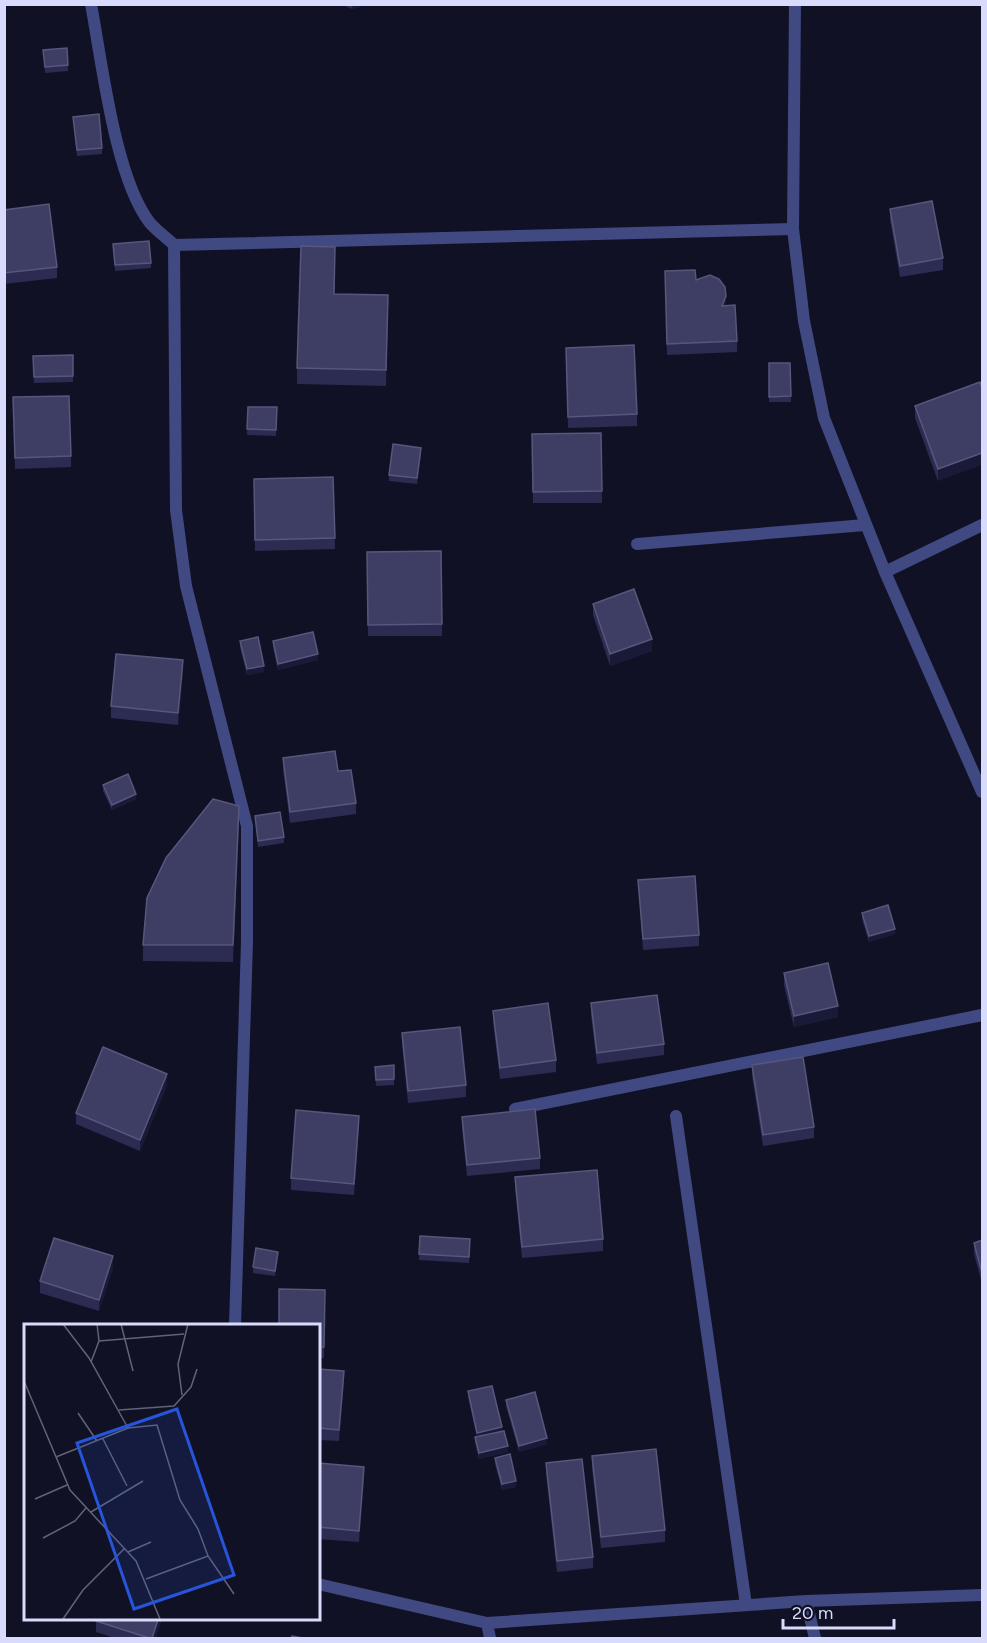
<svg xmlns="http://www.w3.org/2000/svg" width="987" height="1643" font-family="Figtree,sans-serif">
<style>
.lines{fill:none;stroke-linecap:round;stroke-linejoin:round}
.minor{stroke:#404981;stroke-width:12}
.tertiary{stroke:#404981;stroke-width:12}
.wall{fill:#2c2b52}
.shaded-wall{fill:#191938}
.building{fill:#3e3e64;stroke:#56577c;stroke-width:1.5}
.inset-road{fill:none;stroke:#61627b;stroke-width:1.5}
.view{fill:#2655da;fill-opacity:0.15;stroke:#2655da;stroke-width:3}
.inset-edge{fill:none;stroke:#d8dbfc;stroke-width:3}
</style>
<rect width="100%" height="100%" fill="#111125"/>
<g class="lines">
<g class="minor">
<path d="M91 4C102 63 115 178 150 223 157 231 167 238 174 245L176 510 186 586 247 826V942L235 1325"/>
<path d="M174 245 793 229"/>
<path d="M637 544 865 525"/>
<path d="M885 572 982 525"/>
<path d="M515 1109 982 1015"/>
<path d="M676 1116 746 1605"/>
<path d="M318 1584 487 1623 806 1601 982 1595"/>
<path d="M806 1601 815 1638"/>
<path d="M487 1623 490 1638"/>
</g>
<path class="tertiary" d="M795 4 793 229 804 321 824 418 885 572 982 792"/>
</g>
<g class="wall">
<path d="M344 4H361L359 7 352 9 345 6Z"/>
<path d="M43 50 68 65V71L45 73Z"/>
<path d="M73 117 102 148V154L77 156Z"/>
<path d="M890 209 943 258V270L900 277 890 220Z"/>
<path d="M4 210 57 267V278L4 284Z"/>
<path d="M113 244 151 263V268L115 271Z"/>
<path d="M335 263 334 294 388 312 386 386 297 384V368Z"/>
<path d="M696 280 726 305 737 341V352L667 355 665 282Z"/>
<path d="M73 355V382L34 383 33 356Z"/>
<path d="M566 359 637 414V426L568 428Z"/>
<path d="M769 363H790L791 402H769Z"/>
<path d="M980 382 938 481 915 418V406Z"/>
<path d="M13 397 71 456V467L15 469Z"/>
<path d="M248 407H277L276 436 247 435Z"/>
<path d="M601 433 602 503H533L532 434Z"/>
<path d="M421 454 417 484 389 481V475Z"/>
<path d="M333 477 335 549 255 551 254 479Z"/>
<path d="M441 551 442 636H368L367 552Z"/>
<path d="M593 604 652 651 610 666 593 615Z"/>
<path d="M240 641 264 672 247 675 240 647Z"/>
<path d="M273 641 318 660 278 670 273 647Z"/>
<path d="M183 672 178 725 111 718V706Z"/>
<path d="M283 758 338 771 356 803V814L290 823 283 769Z"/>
<path d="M103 785 136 799 112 810 103 791Z"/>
<path d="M255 816 284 837V843L258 847Z"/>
<path d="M239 823 233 962 143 961V945Z"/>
<path d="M638 880 699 935V946L643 950Z"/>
<path d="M862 913 895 934 869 942 862 919Z"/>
<path d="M784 973 838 1017 794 1027 784 985Z"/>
<path d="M591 1003 664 1044V1055L597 1064 591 1015Z"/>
<path d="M493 1011 556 1060V1072L500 1079 493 1022Z"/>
<path d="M402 1033 466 1085V1097L408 1103 402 1044Z"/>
<path d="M394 1065V1085L376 1086 375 1067Z"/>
<path d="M752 1065 814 1127V1138L763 1146 752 1076Z"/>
<path d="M167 1085 140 1151 76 1124V1113Z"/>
<path d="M462 1117 540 1158V1169L467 1176 462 1128Z"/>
<path d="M359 1127 354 1195 291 1190V1178Z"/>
<path d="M515 1177 603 1239V1251L522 1258 515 1189Z"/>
<path d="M420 1236 470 1245 469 1263 419 1260Z"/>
<path d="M982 1240V1284L974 1254V1243Z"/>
<path d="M278 1258 275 1276 253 1273V1267Z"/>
<path d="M113 1268 99 1311 40 1293V1281Z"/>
<path d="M325 1290 324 1358H318V1325Z"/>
<path d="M318 1369 344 1382 339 1441 318 1440Z"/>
<path d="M468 1391 502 1431 508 1452 479 1459 475 1443V1437H477L468 1397Z"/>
<path d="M506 1400 547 1444 519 1452 506 1406Z"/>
<path d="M592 1456 665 1530V1542L601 1548 592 1468Z"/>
<path d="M495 1458 516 1487 502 1490 495 1464Z"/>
<path d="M318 1463 364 1479 359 1542 318 1539Z"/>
<path d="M546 1463 593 1557V1568L557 1572 546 1474Z"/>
<path d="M96 1621 156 1638H115L96 1632Z"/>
</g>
<g class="shaded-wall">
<path d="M352 4H361L359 7 352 9Z"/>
<path d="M726 296V307L722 306Z"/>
<path d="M982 453V465L938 481V469Z"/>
<path d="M652 639V651L610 666V654Z"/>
<path d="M318 654V660L278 670V664Z"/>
<path d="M183 660V672L178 725V713Z"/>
<path d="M264 666V672L247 675V669Z"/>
<path d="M136 794V799L112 810V805Z"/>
<path d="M239 806V823L233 962V945Z"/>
<path d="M895 929V934L869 942V936Z"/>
<path d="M838 1006V1017L794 1027V1016Z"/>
<path d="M167 1074V1085L140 1151V1140Z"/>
<path d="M359 1116V1127L354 1195V1184Z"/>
<path d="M278 1252V1258L275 1276V1271Z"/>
<path d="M113 1256V1268L99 1311V1300Z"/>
<path d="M344 1371V1382L339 1441V1430Z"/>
<path d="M502 1427V1433L477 1439V1433Z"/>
<path d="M547 1438V1444L519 1452V1446Z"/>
<path d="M508 1446V1452L479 1459V1453Z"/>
<path d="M364 1467V1479L359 1542V1531Z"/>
<path d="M516 1481V1487L502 1490V1484Z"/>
<path d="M159 1617H163L156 1638H152Z"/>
</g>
<g class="building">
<path d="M67 48 68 65 45 67 43 50Z"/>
<path d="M99 114 102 148 77 150 73 117Z"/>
<path d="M932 201 943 258 900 266 890 209Z"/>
<path d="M49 204 57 267 4 273V210Z"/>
<path d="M149 241 151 263 115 265 113 244Z"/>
<path d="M301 246 335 247 334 294 388 295 386 370 297 368Z"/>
<path d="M695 270 696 280 710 275 719 279 725 287 726 296 722 306 735 305 737 341 667 344 665 271Z"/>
<path d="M634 345 637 414 568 417 566 348Z"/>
<path d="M73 355V376L34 377 33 356Z"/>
<path d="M769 363H790L791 396 769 397Z"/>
<path d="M980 382 982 388V453L938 469 915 406Z"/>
<path d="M69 396 71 456 15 458 13 397Z"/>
<path d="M248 407H277L276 430 247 429Z"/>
<path d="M601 433 602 491 533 492 532 434Z"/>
<path d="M393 444 421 448 417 478 389 475Z"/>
<path d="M333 477 335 538 255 540 254 479Z"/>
<path d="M441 551 442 624 368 625 367 552Z"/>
<path d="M634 589 652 639 610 654 593 604Z"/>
<path d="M313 632 318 654 278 664 273 641Z"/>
<path d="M258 637 264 666 247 669 240 641Z"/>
<path d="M116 654 183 660 178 713 111 706Z"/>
<path d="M335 751 338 771 351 770 356 803 290 812 283 758Z"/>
<path d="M128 774 136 794 112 805 103 785Z"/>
<path d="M213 799 239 806 233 945H143L147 898 166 858Z"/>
<path d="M280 812 284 837 258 841 255 816Z"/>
<path d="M695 876 699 935 643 939 638 880Z"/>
<path d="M888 905 895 929 869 936 862 913Z"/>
<path d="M828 963 838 1006 794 1016 784 973Z"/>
<path d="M657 995 664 1044 597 1053 591 1003Z"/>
<path d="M548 1003 556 1060 500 1068 493 1011Z"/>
<path d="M460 1027 466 1085 408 1091 402 1033Z"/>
<path d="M103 1047 167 1074 140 1140 76 1113Z"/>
<path d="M803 1057 814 1127 763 1135 752 1065Z"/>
<path d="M394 1065V1079L376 1080 375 1067Z"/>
<path d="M535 1109 540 1158 467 1165 462 1117Z"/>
<path d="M296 1110 359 1116 354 1184 291 1178Z"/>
<path d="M597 1170 603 1239 522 1247 515 1177Z"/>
<path d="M420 1236 470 1239 469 1257 419 1254Z"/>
<path d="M54 1238 113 1256 99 1300 40 1281Z"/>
<path d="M982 1240V1273L974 1243Z"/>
<path d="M256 1248 278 1252 275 1271 253 1267Z"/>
<path d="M279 1289 325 1290 324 1347H318V1325H279Z"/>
<path d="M318 1369 344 1371 339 1430 318 1428Z"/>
<path d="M492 1386 502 1427 477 1433 468 1391Z"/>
<path d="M535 1392 547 1438 519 1446 506 1400Z"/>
<path d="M504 1431 508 1446 479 1453 475 1437Z"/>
<path d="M656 1449 665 1530 601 1537 592 1456Z"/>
<path d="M510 1454 516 1481 502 1484 495 1458Z"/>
<path d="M582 1459 593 1557 557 1561 546 1463Z"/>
<path d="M318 1463 364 1467 359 1531 318 1527Z"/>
<path d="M97 1617H159L152 1638H149L96 1621Z"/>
<path d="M292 1636 302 1638H291Z"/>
</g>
<g transform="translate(24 1324)">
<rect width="296" height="296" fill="#111125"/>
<path class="inset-road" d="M39 0 65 34 104 104M97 0 109 47M75 17 160 10M67 38 75 17 73 0M0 57 46 166 112 237 136 295M158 71 154 40 164 0M95 86 150 82 167 63 173 45M54 89 73 117M79 115 103 162M32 133 104 104 133 101 156 176 174 205 184 232 210 270M11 175 43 161M67 188 119 157M19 214 51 197 62 184M104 228 127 218M122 255 184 232M39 295 59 266 101 224"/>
<path class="view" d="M153 85 210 251 110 285 53 119Z"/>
<rect width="296" height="296" class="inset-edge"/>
</g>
<rect width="987" height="1643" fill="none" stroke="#d8dbfc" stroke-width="12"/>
<path d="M783 1619v9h111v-9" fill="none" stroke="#d8dbfc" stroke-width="3"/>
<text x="792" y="1619" font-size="18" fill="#d8dbfc" stroke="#111125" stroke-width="4.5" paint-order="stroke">20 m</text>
</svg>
